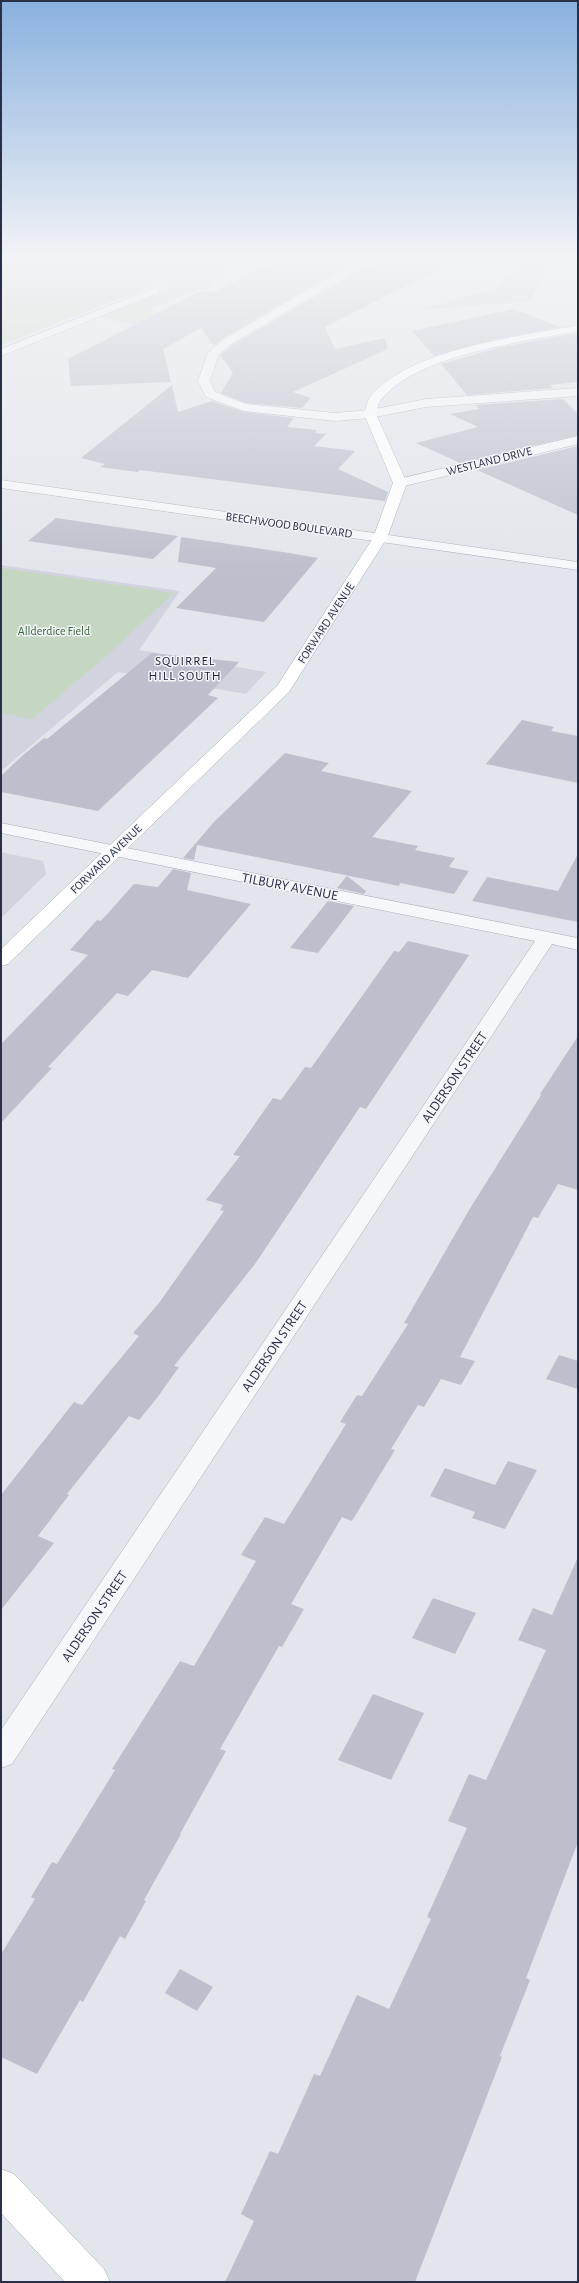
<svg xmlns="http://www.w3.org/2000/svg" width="579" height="2283" font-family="'Alegreya Sans',sans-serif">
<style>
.built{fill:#d1d4de}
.green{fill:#c5d7c3}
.building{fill:#bdc0cc}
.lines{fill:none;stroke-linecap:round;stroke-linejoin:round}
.minor-casing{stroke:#a7abb7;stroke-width:1}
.major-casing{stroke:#a1a7b9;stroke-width:1}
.minor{fill:#f6f7fa;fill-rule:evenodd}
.major{fill:#fff;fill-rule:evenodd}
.labels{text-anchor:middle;stroke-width:3;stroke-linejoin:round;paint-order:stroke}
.far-street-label{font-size:12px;fill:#292f46;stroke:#f3f5f9}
.far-park-label{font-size:12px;fill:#376335;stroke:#f3f5f9}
.far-neighbourhood-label{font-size:13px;letter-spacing:1px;fill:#1b2037;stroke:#f3f5f9}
.street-label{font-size:14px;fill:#292f46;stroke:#f3f5f9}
</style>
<rect width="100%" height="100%" fill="#e3e5ec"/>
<g class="built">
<path d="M1 565 180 591 139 650 266 672 246 694 118 672 1 771Z"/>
<path d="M1 852 43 861 46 874 1 918Z"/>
</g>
<g class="green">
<path d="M1 256H267L251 264 209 277 214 284 152 308 154 316 146 325 123 323 100 316 183 279H169L1 345Z"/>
<path d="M534 256H575L545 272 530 301 421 310 496 288 514 270Z"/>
<path d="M1 568 174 593 104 658 32 719 1 713Z"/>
</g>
<g class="building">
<path d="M296 256H367L358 259 222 339 214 346 201 328 163 349 171 382 71 386 68 359 200 291 214 293 269 264H275Z"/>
<path d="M385 256H464L325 327 335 349 385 338 388 349 293 392 311 398 302 408 246 403 221 393 233 373 220 355 232 345Z"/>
<path d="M513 309 561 327 496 339 434 356 412 331Z"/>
<path d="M578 333V382L550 385 553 388 467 395 441 364 501 347Z"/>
<path d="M172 385 178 412 212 401 244 412 294 418 287 427 317 430 315 433 326 434 314 446 355 451 338 469 388 492 385 501 140 470 137 472 100 467 105 464 81 458Z"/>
<path d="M563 399 578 414V435L460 463 416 443 478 427 450 414 479 409 476 405Z"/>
<path d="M578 446V515L477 470Z"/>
<path d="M56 518 178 536 153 559 28 541Z"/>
<path d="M181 537 283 552 318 558 264 622 176 608 216 568 178 562Z"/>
<path d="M152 653 239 662 208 695 218 698 98 811 1 792V776L22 756 44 738 47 739Z"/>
<path d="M522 720 554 727 551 731 578 736V783L486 764Z"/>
<path d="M285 753 329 763 321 771 412 791 372 837 418 846 415 850 455 858 449 867 469 871 454 894 400 883 399 886 197 845 194 860 183 858 214 822Z"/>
<path d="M578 854V922L472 901 487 877 558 891Z"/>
<path d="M173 869 191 873 187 890 251 904 188 978 152 970 128 996 117 993 48 1067 52 1068 1 1123V1044L88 955 70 950 97 920 101 921 134 884 158 887Z"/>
<path d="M347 876 366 891 364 894 337 888Z"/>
<path d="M328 901 354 906 318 953 290 948Z"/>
<path d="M408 941 469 955 366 1109 360 1107 255 1264 174 1366 179 1367 157 1398 139 1420 129 1416 67 1494 69 1495 38 1536 54 1543 1 1610V1495L74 1402 82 1405 139 1336 133 1333 159 1303 224 1211 220 1210 223 1205 206 1200 240 1156 233 1155 273 1098 281 1100 305 1067 311 1068 394 951 399 952Z"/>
<path d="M578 1036V1190L558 1184 538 1218 533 1217 460 1357 475 1361 461 1385 441 1379 424 1407 418 1405 391 1449 395 1450 352 1521 342 1517 291 1604 304 1609 282 1647 279 1646 220 1749 226 1751 180 1834H181L144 1900 146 1901 125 1939 120 1936 83 2002 80 2000 37 2074 1 2057V1954L35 1899 31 1897 52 1862 57 1864 115 1770 112 1769 180 1661 194 1666 256 1561 241 1555 265 1517 284 1524 346 1424 340 1422 357 1395 362 1396 408 1324 404 1323 469 1210 541 1095 540 1094Z"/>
<path d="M559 1355 578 1361V1389L546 1379Z"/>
<path d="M508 1461 537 1470 505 1529 472 1518 475 1512 430 1496 445 1468 495 1485Z"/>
<path d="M578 1557V1842L526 1978 530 1980 500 2056 502 2057 415 2282H225L254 2221 241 2214 270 2151 278 2154 314 2074 320 2076 357 1995 389 2009 431 1919 427 1917 467 1828 448 1821 469 1774 486 1780 546 1650 518 1640 533 1608 552 1615Z"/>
<path d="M433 1598 476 1613 455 1654 412 1638Z"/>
<path d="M373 1694 424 1713 391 1780 338 1760Z"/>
<path d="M180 1969 213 1987 197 2011 165 1993Z"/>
</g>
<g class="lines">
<g class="minor-casing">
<g id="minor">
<path d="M371 256H384L367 264 231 344 219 354 210 381 215 392 246 404 335 413 370 410 426 399 578 388V396L426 407 370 418 335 421 244 411 206 397 198 381 208 353 223 340 359 260Z"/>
<path d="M154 288 158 289V293L1 356V349Z"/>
<path d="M578 436V444L400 487 393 483 395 480Z"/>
<path d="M1 480 578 562V570L1 488Z"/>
<path d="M1 823 578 938V950L552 944 12 1764 1 1768V1730L535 941 1 833Z"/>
</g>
</g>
<g class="major-casing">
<g id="major">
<path d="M578 325V331C523 342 417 354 381 400 378 403 377 410 376 414L407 483 387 538 289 692 8 964 1 966V949L277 686 373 538 393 483 364 414C366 409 367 401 370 397 410 348 519 337 578 325Z"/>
<path d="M1 2169 14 2174 104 2269 110 2282H65L1 2213Z"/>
</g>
</g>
<use href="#minor" class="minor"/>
<use href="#major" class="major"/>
</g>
<linearGradient id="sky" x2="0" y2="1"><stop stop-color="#89b1de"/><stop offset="0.45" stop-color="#f2f3f6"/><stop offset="1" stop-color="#f2f3f6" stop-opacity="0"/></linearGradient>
<rect width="579" height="575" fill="url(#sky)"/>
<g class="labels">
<g class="far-street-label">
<text transform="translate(489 461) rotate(-14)" y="4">WESTLAND DRIVE</text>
<text transform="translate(289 525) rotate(8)" y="4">BEECHWOOD BOULEVARD</text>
<text transform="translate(326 623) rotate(-57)" y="4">FORWARD AVENUE</text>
<text transform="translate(106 859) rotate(-44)" y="4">FORWARD AVENUE</text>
</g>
<g class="far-park-label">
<text x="54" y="635">Allderdice Field</text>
</g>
<g class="far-neighbourhood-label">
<text x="185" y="665">SQUIRREL<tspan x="185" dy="15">HILL SOUTH</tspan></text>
</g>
<g class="street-label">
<text transform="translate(290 886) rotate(11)" y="5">TILBURY AVENUE</text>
<text transform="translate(454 1077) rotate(-56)" y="5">ALDERSON STREET</text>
<text transform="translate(274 1346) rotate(-56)" y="5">ALDERSON STREET</text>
<text transform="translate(94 1616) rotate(-56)" y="5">ALDERSON STREET</text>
</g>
</g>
<rect width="579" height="2283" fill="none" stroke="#292f46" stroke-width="4"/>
</svg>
